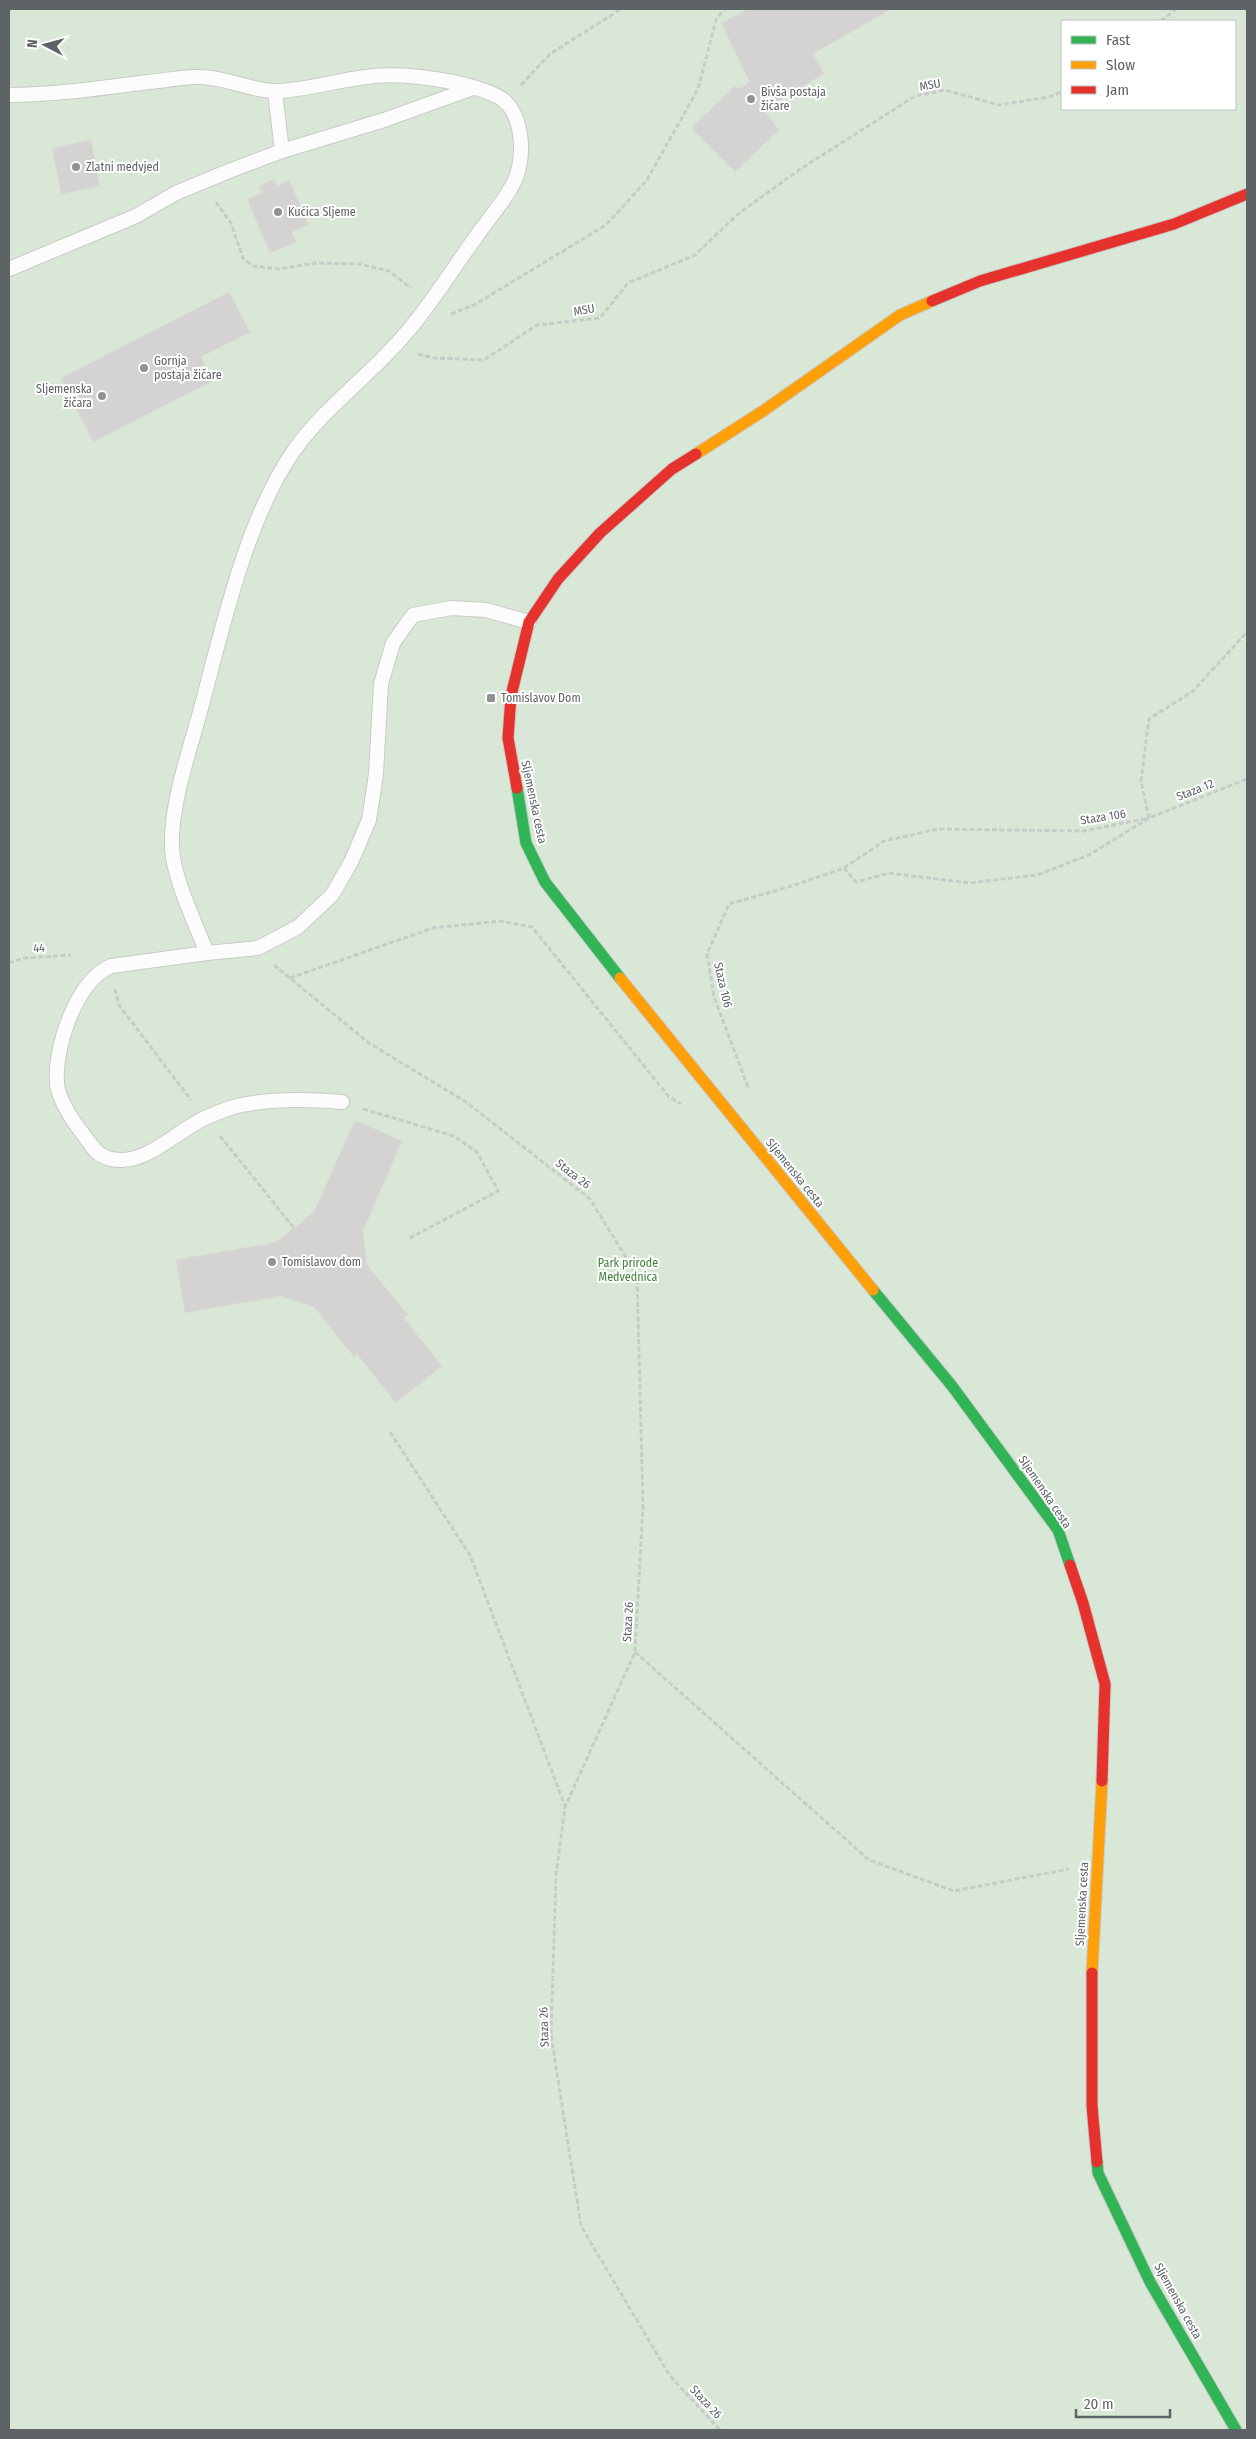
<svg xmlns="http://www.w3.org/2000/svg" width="1256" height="2439" font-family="'Fira Sans Condensed',sans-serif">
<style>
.green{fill:#d9e8d6;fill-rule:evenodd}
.building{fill:#d4d3d2;stroke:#dcdbd8}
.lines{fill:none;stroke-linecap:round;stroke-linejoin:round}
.lane-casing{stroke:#cacac9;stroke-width:16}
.fast-casing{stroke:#c7c9c8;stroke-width:13}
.slow-casing{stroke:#c7c9c8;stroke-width:13}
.jam-casing{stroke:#c7c9c8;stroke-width:13}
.path{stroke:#c7ccc9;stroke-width:3;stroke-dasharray:5 2.5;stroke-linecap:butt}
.lane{stroke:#fcfcfc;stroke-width:14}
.fast{stroke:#30b455;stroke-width:11}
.slow{stroke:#ff9f0a;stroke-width:11}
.jam{stroke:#e5322d;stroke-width:11}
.poi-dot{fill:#909394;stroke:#fff;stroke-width:2}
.labels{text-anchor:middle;stroke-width:4;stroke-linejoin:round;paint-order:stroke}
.street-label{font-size:12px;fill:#5e6366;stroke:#fff}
.poi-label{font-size:12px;fill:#5e6366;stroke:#fff;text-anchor:start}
.park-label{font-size:12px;fill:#40813b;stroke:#fff}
</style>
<rect width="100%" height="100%" fill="#edece9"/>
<path class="green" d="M9 9H1247V2430H9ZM1062 21H1235V109H1062Z"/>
<g class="building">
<path d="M748 9H891L813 54 824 74 763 109 779 130 735 172 691 128 735 86 739 89 750 82 721 23Z"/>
<path d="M91 140 100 186 61 194 52 148Z"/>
<path d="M274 179 277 186 289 180 309 225 292 232 296 242 270 253 247 199 262 193 259 186Z"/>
<path d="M229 292 250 332 201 357 213 381 93 442 61 378Z"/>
<path d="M355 1120 402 1141 363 1231 367 1265 408 1315 404 1318 442 1366 396 1403 357 1354 354 1357 314 1307 280 1296 185 1313 176 1260 276 1242 314 1212Z"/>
</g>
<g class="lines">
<g class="lane-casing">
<g id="lane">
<path d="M275 92 282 151"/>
<path d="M9 95C55 95 102 88 148 82 165 81 183 76 200 77 226 77 253 92 279 91 311 89 342 79 374 76 409 73 465 81 497 96 524 109 526 158 514 182 505 201 488 219 476 237 453 268 432 303 407 332 372 374 327 405 295 449 246 518 222 630 200 712 189 752 170 807 172 848 173 877 196 925 207 953L258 948 298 927 332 895 351 862 369 820 376 774 381 684 393 643 413 615 451 608 486 610 529 622"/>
<path d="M9 269 136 216 176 193 229 171 282 151 384 120 473 88"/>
<path d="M207 953 111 966C76 981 54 1048 57 1084 59 1101 73 1121 83 1134 89 1142 96 1155 107 1158 144 1169 174 1132 205 1118 214 1114 224 1110 233 1107 268 1098 307 1099 342 1102"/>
</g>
</g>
<g class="fast-casing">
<g id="fast">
<path d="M517 788 526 843 545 882 620 978"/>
<path d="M873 1290 952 1386 1058 1530 1070 1565"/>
<path d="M1097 2162 1098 2173 1150 2282 1236 2430"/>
</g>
</g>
<g class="slow-casing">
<g id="slow">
<path d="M696 454 763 411 900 315 932 301"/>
<path d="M620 978 873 1290"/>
<path d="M1092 1973 1102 1781"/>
</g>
</g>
<g class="jam-casing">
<g id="jam">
<path d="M932 301 980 281 1174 224 1247 194"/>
<path d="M517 788 508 738 511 696 529 622 558 579 600 533 672 469 696 454"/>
<path d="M1070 1565 1083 1603 1105 1684 1102 1781"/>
<path d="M1092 1973V2106L1097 2162"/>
</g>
</g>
<g class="path">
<path d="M1161 21 1176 9"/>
<path d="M521 85 550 54 621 9"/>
<path d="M216 202 231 223 243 258 253 266 279 269 315 263 360 264 389 271 411 288"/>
<path d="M451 314 474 305 606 225 647 180 698 89 716 20 724 9"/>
<path d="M418 354 434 358 484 360 537 325 600 318 628 283 695 255 738 214 799 170 915 96 945 90 999 105 1049 97 1062 92"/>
<path d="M1149 818 1141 781 1149 719 1193 691 1247 632"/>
<path d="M844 868 856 882 889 873 969 883 1037 875 1089 855 1149 818 1247 779"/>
<path d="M9 963 25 958 71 955"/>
<path d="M274 965 369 1043 466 1102 590 1199 637 1275 643 1506 635 1652 565 1807 556 1875 551 2035 581 2226 670 2376 720 2430"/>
<path d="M290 978 433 928 500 921 532 927 669 1097 681 1104"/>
<path d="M115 989 119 1005 191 1100"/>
<path d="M748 1087 714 997 707 954 729 904 792 886 844 868 884 841 938 829 1084 831 1149 818"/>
<path d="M363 1109 454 1136 477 1152 498 1191 408 1239"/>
<path d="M220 1136 294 1228"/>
<path d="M390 1432 470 1555 565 1806"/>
<path d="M635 1652 869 1860 954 1891 1069 1869"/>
</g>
<use href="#lane" class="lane"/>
<use href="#fast" class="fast"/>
<use href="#slow" class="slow"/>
<use href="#jam" class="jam"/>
</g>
<g class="poi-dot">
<circle cx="751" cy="99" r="5"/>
<circle cx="76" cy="167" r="5"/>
<circle cx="278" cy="212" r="5"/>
<circle cx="144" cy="368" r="5"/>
<circle cx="102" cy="396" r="5"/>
<rect x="486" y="693" width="10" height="10" rx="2.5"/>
<circle cx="272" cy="1262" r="5"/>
</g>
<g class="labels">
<g class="street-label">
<text transform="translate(930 85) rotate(-10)" y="4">MSU</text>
<text transform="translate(584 310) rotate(-10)" y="4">MSU</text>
<text transform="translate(1195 790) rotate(-22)" y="4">Staza 12</text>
<text transform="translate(534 802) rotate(78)" y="4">Sljemenska cesta</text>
<text transform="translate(1103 817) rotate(-9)" y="4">Staza 106</text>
<text transform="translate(39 948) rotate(-4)" y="4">44</text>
<text transform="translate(723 985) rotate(77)" y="4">Staza 106</text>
<text transform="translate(795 1173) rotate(51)" y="4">Sljemenska cesta</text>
<text transform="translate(573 1174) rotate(38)" y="4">Staza 26</text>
<text transform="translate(1045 1492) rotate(56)" y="4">Sljemenska cesta</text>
<text transform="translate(628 1622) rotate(-87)" y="4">Staza 26</text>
<text transform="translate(1082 1904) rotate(-87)" y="4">Sljemenska cesta</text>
<text transform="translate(544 2027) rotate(-92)" y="4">Staza 26</text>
<text transform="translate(1178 2301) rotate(61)" y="4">Sljemenska cesta</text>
<text transform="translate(706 2402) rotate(47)" y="4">Staza 26</text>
</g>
<g class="poi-label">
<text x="761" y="96">Bivša postaja<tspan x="761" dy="14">žičare</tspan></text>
<text x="86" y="171">Zlatni medvjed</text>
<text x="288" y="216">Kućica Sljeme</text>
<text x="154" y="365">Gornja<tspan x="154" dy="14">postaja žičare</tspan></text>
<text x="92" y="393" text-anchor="end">Sljemenska<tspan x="92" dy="14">žičara</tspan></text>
<text x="501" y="702">Tomislavov Dom</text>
<text x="282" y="1266">Tomislavov dom</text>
</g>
<g class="park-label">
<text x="628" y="1267">Park prirode<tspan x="628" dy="14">Medvednica</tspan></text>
</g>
</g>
<rect width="1256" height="2439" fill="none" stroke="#5e6366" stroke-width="20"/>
<rect x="1061" y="20" width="175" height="90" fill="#ffffff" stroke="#bfc1c2"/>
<rect x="1071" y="36" width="25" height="8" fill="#30b455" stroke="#bfc1c2"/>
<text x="1106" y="45" font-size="15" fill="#5e6366">Fast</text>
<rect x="1071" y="61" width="25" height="8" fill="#ff9f0a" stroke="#bfc1c2"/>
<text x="1106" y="70" font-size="15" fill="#5e6366">Slow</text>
<rect x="1071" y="86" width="25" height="8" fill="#e5322d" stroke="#bfc1c2"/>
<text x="1106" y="95" font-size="15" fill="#5e6366">Jam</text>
<g transform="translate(45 45) rotate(276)" stroke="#ffffff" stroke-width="4" paint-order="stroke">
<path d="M0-4L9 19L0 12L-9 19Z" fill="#5e6366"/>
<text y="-8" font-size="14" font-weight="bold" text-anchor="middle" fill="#5e6366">N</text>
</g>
<path d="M1076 2409v8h94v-8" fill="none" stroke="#5e6366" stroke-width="2.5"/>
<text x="1084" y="2409" font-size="15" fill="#5e6366" stroke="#ffffff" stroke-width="4" paint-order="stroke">20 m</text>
</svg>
